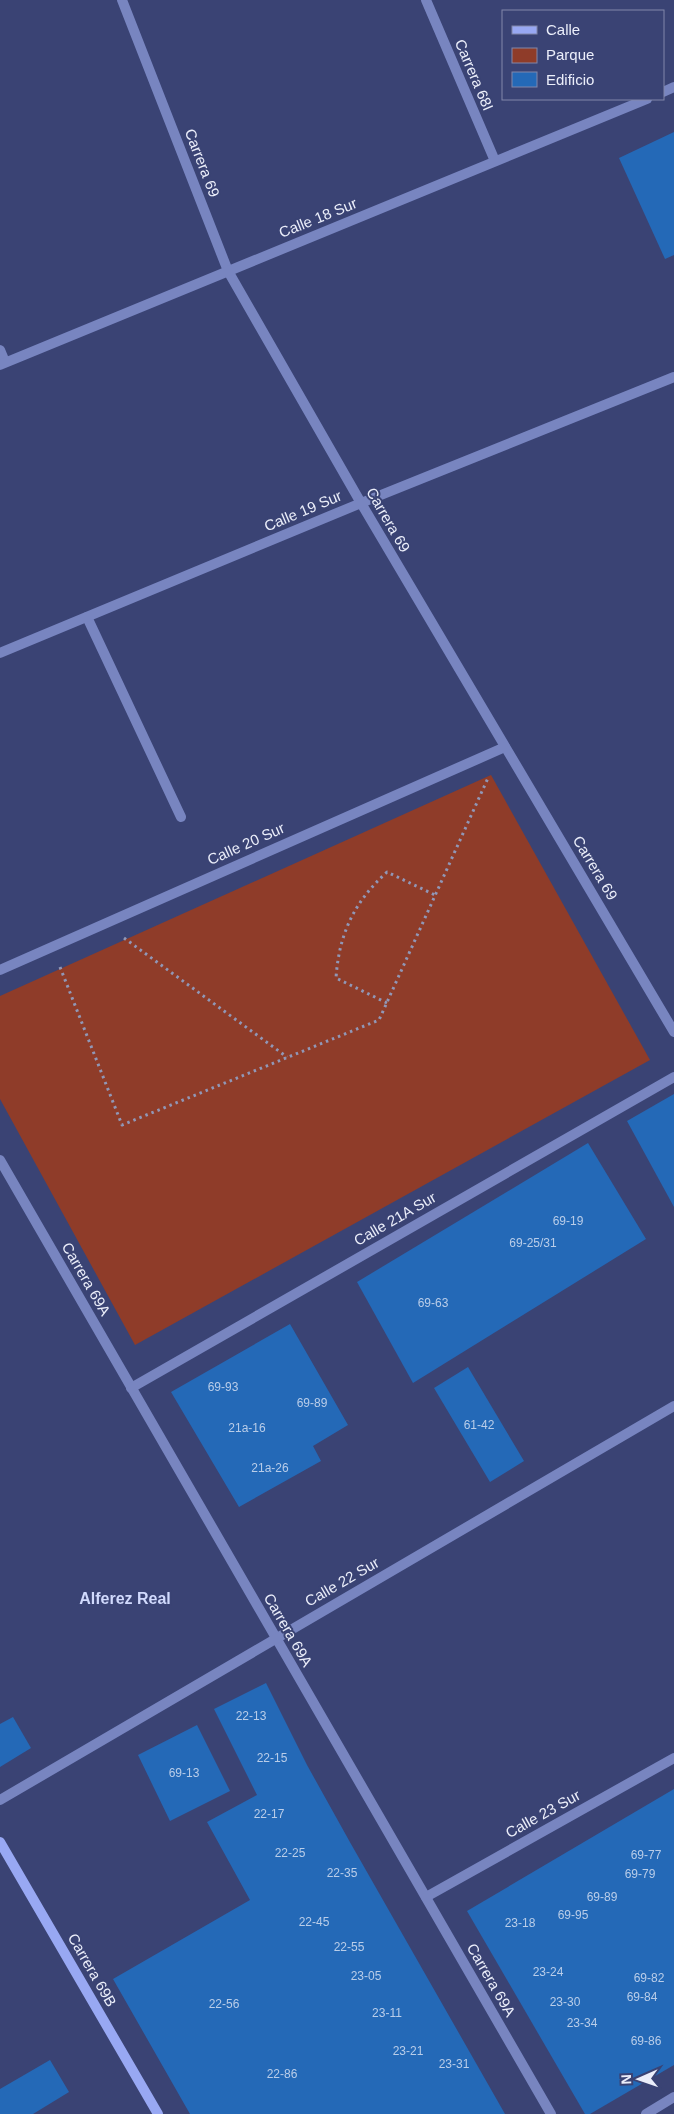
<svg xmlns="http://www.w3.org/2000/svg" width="674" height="2114" font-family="Arial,sans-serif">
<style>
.green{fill:#8f3c29}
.building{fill:#2469b7}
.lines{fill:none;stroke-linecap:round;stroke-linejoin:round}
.path{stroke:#9197b6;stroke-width:3;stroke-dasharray:2.5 4;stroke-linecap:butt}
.lane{stroke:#7885c0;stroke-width:10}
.street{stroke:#7885c0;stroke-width:10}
.secondary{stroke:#98a8f3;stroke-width:10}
.labels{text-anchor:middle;stroke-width:4;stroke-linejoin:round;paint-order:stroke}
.number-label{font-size:12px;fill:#b9cde9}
.street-label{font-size:15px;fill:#ebeefa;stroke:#3a4374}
.neighbourhood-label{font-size:16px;font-weight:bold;fill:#d1dafd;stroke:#3a4374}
</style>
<rect width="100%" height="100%" fill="#3a4374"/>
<path class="green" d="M491 775 650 1060 135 1345 0 1099V996Z"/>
<g class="building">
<path d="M674 132V255L665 259 619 158Z"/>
<path d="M674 1094V1207L627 1121Z"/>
<path d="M588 1143 646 1239 413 1383 357 1282Z"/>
<path d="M290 1324 348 1425 313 1446 321 1461 239 1507 171 1392Z"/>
<path d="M468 1367 524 1461 490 1482 434 1388Z"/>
<path d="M266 1683 307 1765 351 1844 505 2114H190L113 1979 250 1900 207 1822 257 1795 214 1709Z"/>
<path d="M13 1717 31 1748 0 1767V1724Z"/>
<path d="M197 1725 230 1791 170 1821 138 1755Z"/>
<path d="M674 1789V2065L590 2114H585L467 1911Z"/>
<path d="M50 2060 69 2092 33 2114H0V2089Z"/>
</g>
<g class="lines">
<g class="path">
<path d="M124 938 287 1057"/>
<path d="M60 967 122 1125 379 1020 488 778"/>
<path d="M387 1003 336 978C339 934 354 902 387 872L435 895"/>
</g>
<path class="lane" d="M87 617 181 817"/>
<g class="street">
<path d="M122 0 228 271 361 503 674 1032"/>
<path d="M426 0 495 161"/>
<path d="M663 92 674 87"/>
<path d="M0 350 5 362"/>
<path d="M0 365 647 99"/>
<path d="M0 653 361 503 674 377"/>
<path d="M0 970 505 747"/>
<path d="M0 1160 551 2114"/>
<path d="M131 1388 674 1077"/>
<path d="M0 1800 674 1406"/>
<path d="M426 1897 674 1758"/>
<path d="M646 2114 674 2097"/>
</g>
<path class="secondary" d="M0 1842 158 2114"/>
</g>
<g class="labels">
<g class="number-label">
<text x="568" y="1225">69-19</text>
<text x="533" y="1247">69-25/31</text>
<text x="433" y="1307">69-63</text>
<text x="223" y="1391">69-93</text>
<text x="312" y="1407">69-89</text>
<text x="479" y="1429">61-42</text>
<text x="247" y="1432">21a-16</text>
<text x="270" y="1472">21a-26</text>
<text x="251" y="1720">22-13</text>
<text x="272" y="1762">22-15</text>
<text x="184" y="1777">69-13</text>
<text x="269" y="1818">22-17</text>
<text x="290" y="1857">22-25</text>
<text x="646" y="1859">69-77</text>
<text x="342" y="1877">22-35</text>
<text x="640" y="1878">69-79</text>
<text x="602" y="1901">69-89</text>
<text x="573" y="1919">69-95</text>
<text x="314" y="1926">22-45</text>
<text x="520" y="1927">23-18</text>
<text x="349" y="1951">22-55</text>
<text x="548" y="1976">23-24</text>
<text x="366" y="1980">23-05</text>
<text x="649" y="1982">69-82</text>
<text x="642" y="2001">69-84</text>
<text x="565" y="2006">23-30</text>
<text x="224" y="2008">22-56</text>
<text x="387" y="2017">23-11</text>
<text x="582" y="2027">23-34</text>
<text x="646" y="2045">69-86</text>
<text x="408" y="2055">23-21</text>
<text x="454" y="2068">23-31</text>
<text x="282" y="2078">22-86</text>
</g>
<g class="street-label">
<text transform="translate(474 75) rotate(67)" y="5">Carrera 68I</text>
<text transform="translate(202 163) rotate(69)" y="5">Carrera 69</text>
<text transform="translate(318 218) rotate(-22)" y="5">Calle 18 Sur</text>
<text transform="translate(303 511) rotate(-23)" y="5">Calle 19 Sur</text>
<text transform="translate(388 520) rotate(60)" y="5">Carrera 69</text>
<text transform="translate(246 844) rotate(-24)" y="5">Calle 20 Sur</text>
<text transform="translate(595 868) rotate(59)" y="5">Carrera 69</text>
<text transform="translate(395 1219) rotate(-30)" y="5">Calle 21A Sur</text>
<text transform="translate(86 1279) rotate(60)" y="5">Carrera 69A</text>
<text transform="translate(342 1582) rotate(-30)" y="5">Calle 22 Sur</text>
<text transform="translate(288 1630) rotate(60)" y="5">Carrera 69A</text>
<text transform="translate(543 1814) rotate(-29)" y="5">Calle 23 Sur</text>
<text transform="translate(92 1970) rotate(60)" y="5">Carrera 69B</text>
<text transform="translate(491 1980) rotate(60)" y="5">Carrera 69A</text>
</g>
<g class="neighbourhood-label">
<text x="125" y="1604">Alferez Real</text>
</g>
</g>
<rect x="502" y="10" width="162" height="90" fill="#3a4374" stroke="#8187aa"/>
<rect x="512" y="26" width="25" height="8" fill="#98a8f3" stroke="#8187aa"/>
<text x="546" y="35" font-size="15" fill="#ebeefa">Calle</text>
<rect x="512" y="48" width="25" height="15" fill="#8f3c29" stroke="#8187aa"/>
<text x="546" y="60" font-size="15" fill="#ebeefa">Parque</text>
<rect x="512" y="72" width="25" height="15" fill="#2469b7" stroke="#8187aa"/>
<text x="546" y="85" font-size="15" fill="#ebeefa">Edificio</text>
<g transform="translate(639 2079) rotate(268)" stroke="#3a4374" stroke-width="4" paint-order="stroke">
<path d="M0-4L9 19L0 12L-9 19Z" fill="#ebeefa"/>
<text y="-8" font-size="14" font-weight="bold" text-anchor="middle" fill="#ebeefa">N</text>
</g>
</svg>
